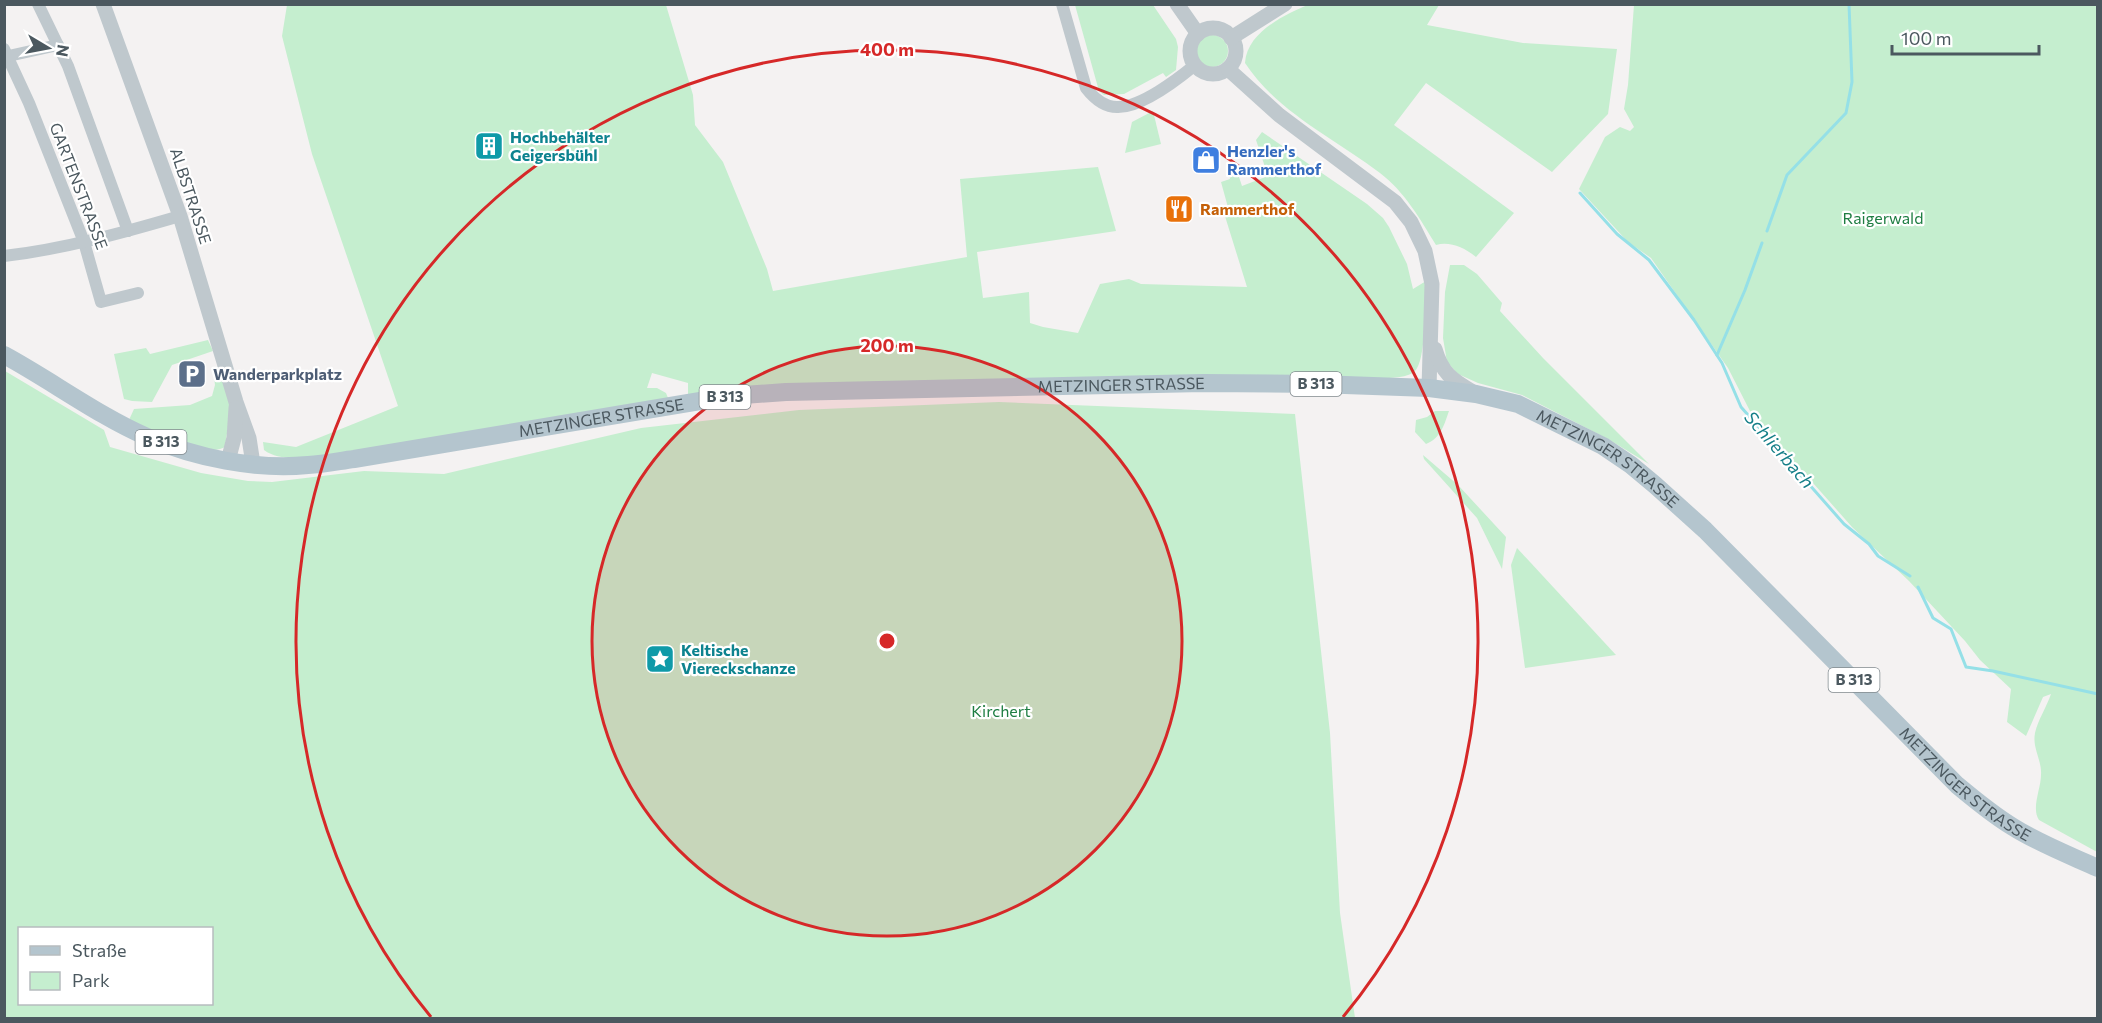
<svg xmlns="http://www.w3.org/2000/svg" width="2102" height="1023" font-family="Commissioner,sans-serif">
<style>
.green{fill:#c5eecf;fill-rule:evenodd}
.lines{fill:none;stroke-linecap:round;stroke-linejoin:round}
.stream{stroke:#95e0e7;stroke-width:3}
.minor{stroke:#bfc8cd;stroke-width:12}
.tertiary{stroke:#bfc8cd;stroke-width:15}
.primary{stroke:#b4c5ce;stroke-width:18}
.ring{fill:none;stroke:#d62828;stroke-width:3}
.labels{text-anchor:middle;stroke-width:4.5;stroke-linejoin:round;paint-order:stroke}
.shield{fill:#fff;stroke:#818a8f;stroke-width:1.5}
.shield-label{font-size:15px;font-weight:bold;fill:#4b585f}
.culture-label{font-size:16px;font-weight:bold;fill:#0d838f;stroke:#fff;text-anchor:start}
.shop-label{font-size:16px;font-weight:bold;fill:#366cbe;stroke:#fff;text-anchor:start}
.street-label{font-size:16px;fill:#4b585f;stroke:#fff}
.food-label{font-size:16px;font-weight:bold;fill:#c56008;stroke:#fff;text-anchor:start}
.park-label{font-size:16px;fill:#1e7d42;stroke:#fff}
.service-label{font-size:16px;font-weight:bold;fill:#4e5e75;stroke:#fff;text-anchor:start}
.water-label{font-size:18px;font-style:italic;fill:#157f88;stroke:#fff}
.centre{fill:#d62828;stroke:#fff;stroke-width:3}
.ring-label{font-size:18px;text-anchor:middle;font-weight:bold;fill:#d62828;stroke:#fff;stroke-width:4.5;stroke-linejoin:round;paint-order:stroke}
</style>
<rect width="100%" height="100%" fill="#f4f2f2"/>
<g class="green">
<path d="M1310 4 1439 5 1427 25 1523 43 1617 49 1608 114 1552 172 1426 83 1394 125 1514 213 1476 257C1465 248 1450 241 1436 245 1420 219 1405 192 1380 173 1334 138 1277 112 1245 63 1247 32 1284 15 1310 4Z"/>
<path d="M287 5H666L693 95 695 125 723 162 767 269 773 291 967 257 960 179 1098 167 1116 231 977 252 983 298 1029 292 1030 323 1043 327 1078 333 1100 284 1129 279 1141 284 1247 287 1224 213 1229 211 1221 182 1230 179 1229 173 1237 171 1242 186 1268 176 1256 140 1262 132 1367 204 1383 218 1389 227 1407 264 1413 289 1426 281C1425 298 1427 363 1414 372 1402 382 1357 377 1341 377L688 398V383L652 373 647 388H657L666 393 668 398 322 456C304 457 280 462 264 450L263 442 296 447 398 406 312 154 282 36Z"/>
<path d="M1075 5H1153L1176 39 1178 47 1176 70 1166 77 1163 73 1124 94 1104 95 1099 91Z"/>
<path d="M1634 5H2097V852L2039 820C2031 808 2041 789 2041 775 2042 760 2032 748 2035 733 2038 720 2047 706 2051 694L2043 697 2026 736 2007 722 2011 689 1980 660 1965 641 1909 581 1852 527 1751 413 1728 368 1651 258 1628 242 1579 189 1605 137 1620 127 1630 131 1634 127 1624 109 1628 85Z"/>
<circle cx="1212" cy="51" r="16"/>
<path d="M1153 111 1161 144 1125 153 1132 122Z"/>
<path d="M1450 265H1464L1477 274 1502 303 1500 311 1543 358 1649 464 1608 439 1522 395 1478 383 1458 374 1447 362 1443 338 1445 292Z"/>
<path d="M208 340 213 351 172 365 152 402 132 401 124 399 114 354 146 348 150 354Z"/>
<path d="M5 371 104 430 110 447 201 473 248 481 272 482 364 471 444 474 641 428 799 410 999 402 1295 414 1330 733 1340 913 1355 1018H5ZM20 928H212V1004H20Z"/>
<path d="M214 377 223 378 231 406 225 447C203 459 152 429 129 420L134 409 190 405 212 396 215 385Z"/>
<path d="M1435 411H1449C1444 425 1441 438 1426 444L1415 432 1416 420 1427 417Z"/>
<path d="M1423 455 1458 485 1506 537 1502 569 1477 518 1424 459Z"/>
<path d="M1517 548 1616 655 1525 668 1511 565Z"/>
</g>
<g class="lines">
<g class="stream">
<path d="M1580 193 1617 234 1649 260 1694 320 1722 363 1741 407 1844 524 1869 544 1878 556 1910 576"/>
<path d="M1767 231 1787 175 1846 113 1852 82 1849 4"/>
<path d="M1717 355 1745 290 1762 243"/>
<path d="M1918 587 1933 618 1951 629 1966 667 1993 671 2098 694"/>
</g>
<g class="minor">
<path d="M38 4 68 66 128 231"/>
<path d="M1062 4 1086 88C1093 97 1104 107 1117 107 1140 108 1178 79 1195 65"/>
<path d="M4 49 29 103 84 242 101 302 138 293"/>
<path d="M4 57 58 45"/>
<path d="M4 256C64 249 122 233 180 216"/>
</g>
<g class="tertiary">
<path d="M103 4 180 216 236 402 249 438 253 464"/>
<path d="M1177 4 1198 34"/>
<circle cx="1213" cy="51" r="23"/>
<path d="M1231 38 1285 4"/>
<path d="M1228 69 1279 115 1395 202 1411 222 1425 251 1432 284 1429 388"/>
<path d="M1435 349C1442 373 1452 380 1473 392"/>
<path d="M228 461 234 438 236 408"/>
</g>
<path class="primary" id="s1" d="M4 355C52 381 97 415 147 437 196 458 255 470 308 465 324 464 339 461 354 459L730 396 786 392 1203 383 1317 384 1429 388 1476 394 1518 404 1603 446 1631 465 1655 485 1705 530 1957 785C1975 800 1993 815 2013 827 2040 844 2069 855 2098 868"/>
</g>
<circle cx="887" cy="641" r="295" fill="#d62828" fill-opacity=".12"/>
<g class="ring">
<circle cx="887" cy="641" r="295"/>
<path d="M431 1017A591 591 0 1 1 1343 1017"/>
</g>
<defs>
<g id="building-square" transform="scale(1.5)"><rect x="-9" y="-9" width="18" height="18" rx="4" fill="#0f9aa8" stroke="#fff"/><path d="M-4-6H4V6H1V3H-1V6H-4ZM-2.5-4.3h1.7v1.8h-1.7ZM.8-4.3h1.7v1.8H.8ZM-2.5-1h1.7V.8h-1.7ZM.8-1h1.7V.8H.8Z" fill="#fff"/></g>
<g id="shop-square" transform="scale(1.5)"><rect x="-9" y="-9" width="18" height="18" rx="4" fill="#3f7fe0" stroke="#fff"/><path d="M-5-2.5h2.3a2.7 3.5 0 0 1 5.4 0H5L5.5 6h-11ZM-1.5-2.5h3a1.5 2.3 0 0 0-3 0Z" fill="#fff"/></g>
<g id="restaurant-square" transform="scale(1.5)"><rect x="-9" y="-9" width="18" height="18" rx="4" fill="#e8710a" stroke="#fff"/><path d="M-5-6h1v4h1v-4h1v4h1v-4h1v5L-1.5 .5V6h-2V.5L-5-1ZM5-6V6H3V1.5H1.5Q1.5-4 5-6Z" fill="#fff"/></g>
<g id="parking-square" transform="scale(1.5)"><rect x="-9" y="-9" width="18" height="18" rx="4" fill="#5c6f8a" stroke="#fff"/><path d="M-3.5-5.5H1a3.5 3.5 0 0 1 0 7H-1V5.5H-3.5ZM-1-3.4V-.6H.8a1.4 1.4 0 0 0 0-2.8Z" fill="#fff"/></g>
<g id="sight-square" transform="scale(1.5)"><rect x="-9" y="-9" width="18" height="18" rx="4" fill="#0f9aa8" stroke="#fff"/><path d="M0-6L1.8-2.2L6-1.7L2.9 1.2L3.7 5.4L0 3.3L-3.7 5.4L-2.9 1.2L-6-1.7L-1.8-2.2Z" fill="#fff"/></g>
</defs>
<g fill-rule="evenodd">
<use href="#building-square" x="489" y="146"/>
<use href="#shop-square" x="1206" y="160"/>
<use href="#restaurant-square" x="1179" y="209"/>
<use href="#parking-square" x="192" y="374"/>
<use href="#sight-square" x="660" y="659"/>
</g>
<g class="labels">
<g class="shield">
<rect x="1290.5" y="372" width="51" height="24" rx="4.5"/>
<rect x="699.5" y="385" width="51" height="24" rx="4.5"/>
<rect x="135.5" y="430" width="51" height="24" rx="4.5"/>
<rect x="1828.5" y="668" width="51" height="24" rx="4.5"/>
</g>
<g class="shield-label">
<text x="1316" y="389">B 313</text>
<text x="725" y="402">B 313</text>
<text x="161" y="447">B 313</text>
<text x="1854" y="685">B 313</text>
</g>
<g class="culture-label">
<text x="510" y="143">Hochbehälter<tspan x="510" dy="18">Geigersbühl</tspan></text>
<text x="681" y="656">Keltische<tspan x="681" dy="18">Viereckschanze</tspan></text>
</g>
<g class="shop-label">
<text x="1227" y="157">Henzler's<tspan x="1227" dy="18">Rammerthof</tspan></text>
</g>
<g class="street-label">
<text transform="translate(79 186) rotate(69)" y="6">GARTENSTRASSE</text>
<text transform="translate(191 196) rotate(72)" y="6">ALBSTRASSE</text>
<text dy="6" stroke="none"><textPath href="#s1" startOffset="1149">METZINGER STRASSE</textPath></text>
<text dy="6" stroke="none"><textPath href="#s1" startOffset="627">METZINGER STRASSE</textPath></text>
<text dy="6" stroke="none"><textPath href="#s1" startOffset="1653">METZINGER STRASSE</textPath></text>
<text dy="6" stroke="none"><textPath href="#s1" startOffset="2139">METZINGER STRASSE</textPath></text>
</g>
<g class="food-label">
<text x="1200" y="215">Rammerthof</text>
</g>
<g class="park-label">
<text x="1883" y="224">Raigerwald</text>
<text x="1001" y="717">Kirchert</text>
</g>
<g class="service-label">
<text x="213" y="380">Wanderparkplatz</text>
</g>
<g class="water-label">
<text transform="translate(1779 450) rotate(49)" y="6">Schlierbach</text>
</g>
</g>
<circle cx="887" cy="641" r="9" class="centre"/>
<g class="ring-label">
<text x="887" y="56">400 m</text>
<text x="887" y="352">200 m</text>
</g>
<rect width="2102" height="1023" fill="none" stroke="#4b585f" stroke-width="12"/>
<rect x="18" y="927" width="195" height="78" fill="#ffffff" stroke="#b7bcbf" stroke-width="1.5"/>
<rect x="30" y="946" width="30" height="9" fill="#b4c5ce" stroke="#b7bcbf" stroke-width="1.5"/>
<text x="72" y="957" font-size="18" fill="#4b585f">Straße</text>
<rect x="30" y="972" width="30" height="18" fill="#c5eecf" stroke="#b7bcbf" stroke-width="1.5"/>
<text x="72" y="987" font-size="18" fill="#4b585f">Park</text>
<g transform="translate(48 48) rotate(100)" stroke="#ffffff" stroke-width="4.5" paint-order="stroke">
<path d="M0-4.5L10 22L0 15L-10 22Z" fill="#4b585f"/>
<text y="-9" font-size="16" font-weight="bold" text-anchor="middle" fill="#4b585f">N</text>
</g>
<path d="M1892 45v9h147v-9" fill="none" stroke="#4b585f" stroke-width="3"/>
<text x="1901" y="45" font-size="18" fill="#4b585f" stroke="#ffffff" stroke-width="4.5" paint-order="stroke">100 m</text>
</svg>
